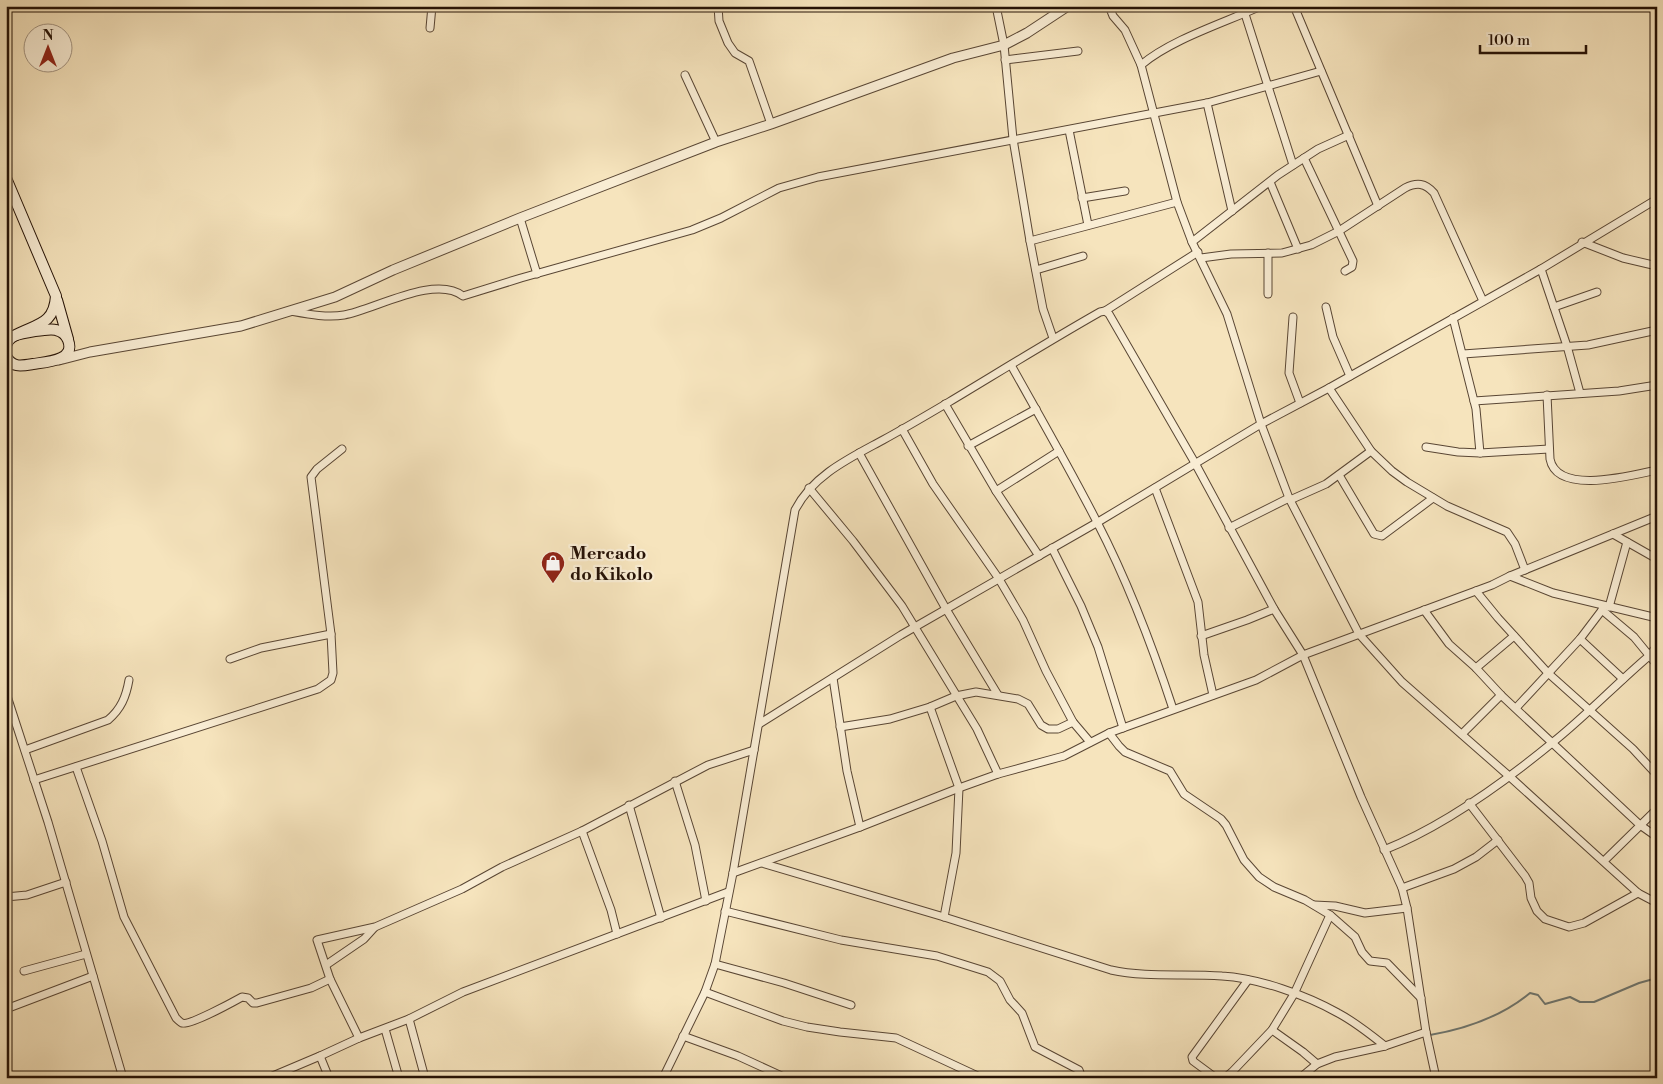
<svg xmlns="http://www.w3.org/2000/svg" width="1663" height="1084" font-family="'Libre Bodoni',serif">
<style>
.lines{fill:none;stroke-linecap:round;stroke-linejoin:round}
.stream{stroke:#6f7872;stroke-width:2}
.minor-casing{stroke:#594634;stroke-width:9}
.tertiary-casing{stroke:#594634;stroke-width:11}
.secondary-casing{stroke:#251206;stroke-width:12}
.minor{stroke:#f9edd4;stroke-width:7}
.tertiary{stroke:#f9edd4;stroke-width:9}
.secondary{stroke:#f9edd4;stroke-width:10}
.labels{text-anchor:middle;stroke-width:4.5;stroke-linejoin:round;paint-order:stroke}
.poi-label{font-size:18px;font-weight:bold;fill:#251206;stroke:#f9edd4;text-anchor:start}
</style>
<rect width="100%" height="100%" fill="#f6e4bd"/>
<filter id="stains"><feTurbulence type="fractalNoise" baseFrequency=".004" numOctaves="4"/><feColorMatrix values="0 0 0 0 .2 0 0 0 0 .09 0 0 0 0 .02 0 0 0 .5 -.17"/></filter>
<radialGradient id="worn" r=".72"><stop offset=".6" stop-color="#630" stop-opacity="0"/><stop offset="1" stop-color="#630" stop-opacity=".3"/></radialGradient>
<g class="lines">
<path class="stream" d="M1430 1035C1465 1029 1502 1016 1530 993L1538 995 1545 1004 1570 997 1580 1002H1594L1639 983 1657 978"/>
<g class="minor-casing">
<g id="minor">
<path d="M718 6 719 21 728 43 735 53 749 61 771 124"/>
<path d="M996 6 1004 45 1013 139 1030 241 1043 309 1053 338"/>
<path d="M1109 6 1113 16 1125 30 1141 65"/>
<path d="M1261 6C1224 23 1172 39 1141 65L1177 202 1192 242 1227 314 1261 424 1289 498 1359 634 1402 682 1509 776 1638 893 1657 903"/>
<path d="M1294 6 1378 206"/>
<path d="M1245 14 1293 165"/>
<path d="M430 28 432 6"/>
<path d="M1005 60 1078 51"/>
<path d="M685 75 716 142"/>
<path d="M1207 103 1232 211"/>
<path d="M1069 130 1088 225"/>
<path d="M1304 158 1353 261 1352 267 1345 271"/>
<path d="M1270 182 1298 249"/>
<path d="M1082 198 1125 191"/>
<path d="M520 218 537 274"/>
<path d="M1030 241 1177 202"/>
<path d="M1192 242 1278 175 1318 149 1349 135"/>
<path d="M1582 242 1623 258 1657 266"/>
<path d="M1268 253V294"/>
<path d="M1201 258 1231 254 1282 253 1311 245 1339 231 1405 188C1417 182 1425 183 1434 193L1483 301"/>
<path d="M1541 269 1567 346 1580 393"/>
<path d="M1036 270 1083 256"/>
<path d="M1326 307 1333 337 1350 376"/>
<path d="M1554 307 1597 292"/>
<path d="M290 311C307 314 327 318 344 315 374 310 435 274 463 296L521 278 692 230 721 218 779 188 818 177 1207 103 1321 71"/>
<path d="M1105 311 1109 314 1195 463 1274 609 1303 655 1361 797 1402 888 1407 908 1426 1032 1436 1078"/>
<path d="M1293 317 1289 373 1300 403"/>
<path d="M1463 354 1588 345 1657 330"/>
<path d="M1011 365C1040 417 1070 469 1097 522 1128 582 1152 645 1173 709"/>
<path d="M1329 388 1371 451 1392 471 1407 482 1447 506 1507 532 1515 544 1525 570"/>
<path d="M1547 395 1550 459C1557 496 1633 475 1657 470"/>
<path d="M1474 401 1619 391 1657 385"/>
<path d="M945 404 996 491 1039 556"/>
<path d="M902 429 933 484 999 579 1023 620 1046 671 1073 722 1090 742"/>
<path d="M968 446 1036 409"/>
<path d="M1426 447 1458 452 1480 453 1476 409 1453 318"/>
<path d="M859 453 946 609 998 695"/>
<path d="M1480 453 1549 449"/>
<path d="M1339 475 1374 534 1382 536 1433 498"/>
<path d="M809 488 853 541 902 606 977 729 998 774"/>
<path d="M1155 488 1198 602 1204 655 1213 695"/>
<path d="M996 491 1059 451"/>
<path d="M1290 500 1326 484 1371 451"/>
<path d="M1229 528 1289 498"/>
<path d="M1613 534 1657 559"/>
<path d="M1052 548 1081 606 1098 647 1123 728"/>
<path d="M1510 576 1553 593 1657 618"/>
<path d="M1476 591 1498 618 1548 673 1633 749 1657 775"/>
<path d="M1609 607 1627 542"/>
<path d="M1424 610 1449 644 1476 668 1501 695 1640 825 1657 837"/>
<path d="M1602 610 1634 637 1657 665"/>
<path d="M1201 636 1247 620 1274 609"/>
<path d="M1580 639 1623 679"/>
<path d="M230 659 261 648 331 634"/>
<path d="M1476 668 1514 636"/>
<path d="M833 678 847 771 860 827"/>
<path d="M6 693 48 822 123 1078"/>
<path d="M930 707 959 788 956 853 944 917"/>
<path d="M1516 708 1580 639 1602 610 1603 606"/>
<path d="M759 724 901 635 1098 522 1261 424 1329 388 1541 269 1657 199"/>
<path d="M840 727 890 719 930 707 956 696 976 692 1018 699 1028 704 1041 725 1048 729H1058L1073 722"/>
<path d="M1109 733 1119 746 1125 752 1170 771 1184 794 1221 819 1226 825 1244 860 1259 877 1274 887 1305 900 1330 915 1355 937 1362 952 1370 961 1387 963 1421 998"/>
<path d="M1462 734 1501 695"/>
<path d="M25 750 108 720C121 709 126 697 129 680"/>
<path d="M76 767 102 841 124 917 176 1018C177 1019 181 1023 182 1023 189 1026 233 1002 242 997L248 998 253 1003H257L311 988 330 979"/>
<path d="M34 780 318 689 331 680 333 673 331 634 311 477 317 469 342 449"/>
<path d="M675 781 695 845 706 901"/>
<path d="M1469 803 1525 876 1529 883 1531 898 1537 911 1545 919 1569 927 1584 923 1638 893"/>
<path d="M629 805 661 918"/>
<path d="M582 831 611 910 617 934"/>
<path d="M1384 850C1444 826 1502 784 1552 743 1586 716 1616 684 1649 656L1657 646"/>
<path d="M1604 861 1657 809"/>
<path d="M762 863 944 917 1111 970C1147 978 1185 973 1222 976 1258 978 1306 995 1338 1013 1355 1022 1370 1034 1385 1046"/>
<path d="M733 873 860 827 959 788 998 774 1064 756 1109 733 1256 680 1303 655 1492 585 1510 576 1657 516"/>
<path d="M1402 888 1454 869 1476 857 1498 840"/>
<path d="M6 897 27 895 66 882"/>
<path d="M1314 905 1335 906 1365 913 1407 908"/>
<path d="M725 911 841 940 937 956 988 972 1000 981 1010 1000 1022 1013 1035 1047 1079 1070 1082 1078"/>
<path d="M715 964 784 983 851 1005"/>
<path d="M326 965 364 939 374 928"/>
<path d="M24 971 86 954"/>
<path d="M705 992 783 1021 807 1027 840 1032 896 1038 982 1078"/>
<path d="M6 1009 93 976"/>
<path d="M409 1019 425 1078"/>
<path d="M385 1029 399 1078"/>
<path d="M1272 1030 1303 1052 1317 1064"/>
<path d="M683 1036 738 1056 786 1078"/>
<path d="M359 1038 330 979 317 940 375 927 462 889 502 867 582 831 708 765 754 750"/>
<path d="M320 1056 329 1078"/>
<path d="M6 1071 9 1078"/>
<path d="M268 1078 320 1056 359 1038 409 1019 463 992 728 892"/>
<path d="M663 1078 705 992 715 964 733 873 795 510C813 475 850 458 883 440 905 428 927 415 949 402 999 372 1049 341 1100 312L1105 311 1198 252"/>
<path d="M1216 1078 1193 1061 1192 1057 1248 980"/>
<path d="M1225 1078 1232 1072 1272 1030 1294 994 1330 915"/>
<path d="M1300 1078 1317 1064 1335 1057 1385 1046 1426 1032"/>
</g>
</g>
<g class="tertiary-casing">
<path id="tertiary" d="M59 360 90 352 241 326 335 297 393 270 520 218 716 142 771 124 953 58 1004 45 1027 33 1068 6"/>
</g>
<g class="secondary-casing">
<g id="secondary">
<path d="M6 178 56 296C54 326 35 324 14 336"/>
<path d="M57 300 68 339"/>
<path d="M6 345C8 341 10 338 14 336 21 333 49 328 56 330 61 331 66 335 68 340 76 361 46 362 33 364 21 366 12 368 6 356"/>
</g>
</g>
<use href="#minor" class="minor"/>
<use href="#tertiary" class="tertiary"/>
<use href="#secondary" class="secondary"/>
</g>
<defs>
<g id="shop-pin" transform="scale(1.25)"><path d="M0 17L-7.5 6A9.5 9.5 0 1 1 7.5 6Z" fill="#8f2418" stroke="#f9edd4"/><path d="M-5-2.5h2.3a2.7 3.5 0 0 1 5.4 0H5L5.5 6h-11ZM-1.5-2.5h3a1.5 2.3 0 0 0-3 0Z" fill="#fff"/></g>
</defs>
<g fill-rule="evenodd">
<use href="#shop-pin" x="553" y="563"/>
</g>
<g class="labels">
<g class="poi-label">
<text x="570" y="559">Mercado<tspan x="570" dy="21">do Kikolo</tspan></text>
</g>
</g>
<rect width="1663" height="1084" fill="none" stroke="#f6e4bd" stroke-width="25"/>
<rect x="8" y="8" width="1648" height="1069" fill="none" stroke="#251206" stroke-width="2.5"/>
<rect x="12" y="12" width="1638" height="1059" fill="none" stroke="#251206"/>
<g transform="translate(48 48)"><circle r="24" fill="#f9edd4" stroke="#a49582"/>
<path d="M0-4L9 19L0 12L-9 19Z" fill="#8f2418"/>
<text y="-8" font-size="14" font-weight="bold" text-anchor="middle" fill="#251206">N</text>
</g>
<path d="M1480 45v8h106v-8" fill="none" stroke="#251206" stroke-width="2.5"/>
<text x="1488" y="45" font-size="15" fill="#251206" stroke="#f9edd4" stroke-width="4" paint-order="stroke">100 m</text>
<rect width="100%" height="100%" filter="url(#stains)"/>
<rect width="100%" height="100%" fill="url(#worn)"/>
</svg>
